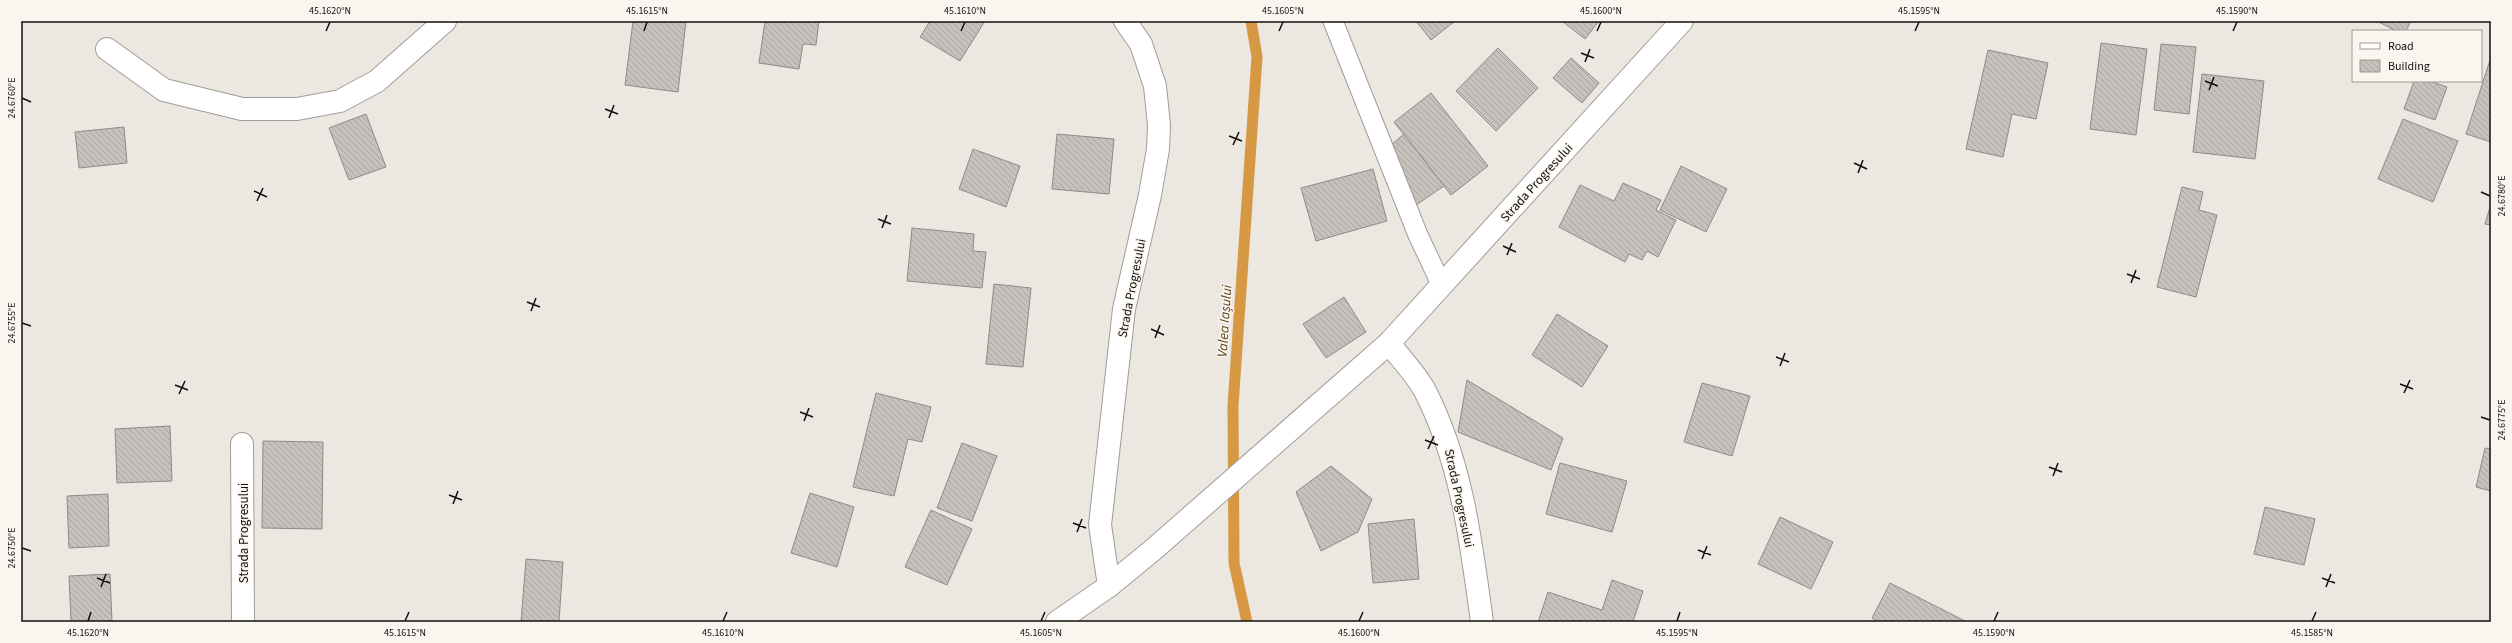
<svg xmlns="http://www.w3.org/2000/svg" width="2512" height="643" font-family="'Source Sans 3',sans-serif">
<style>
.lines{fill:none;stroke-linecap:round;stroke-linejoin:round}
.stream{stroke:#d69842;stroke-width:11}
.building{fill:url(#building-back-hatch);stroke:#8f8a85}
.service-casing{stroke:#a19c97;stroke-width:21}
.minor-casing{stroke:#a19c97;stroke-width:24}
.tertiary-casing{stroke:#a19c97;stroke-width:24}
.service{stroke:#fff;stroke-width:19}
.minor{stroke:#fff;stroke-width:22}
.tertiary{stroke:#fff;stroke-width:22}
.ticks{fill:none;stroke:#110f0d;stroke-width:1.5}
.labels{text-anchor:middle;stroke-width:3;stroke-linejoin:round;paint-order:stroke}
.street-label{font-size:13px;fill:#110f0d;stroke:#faf5ee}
.water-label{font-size:14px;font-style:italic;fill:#593f1c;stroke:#faf5ee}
.neatline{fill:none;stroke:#110f0d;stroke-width:1.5}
.ticks-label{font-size:10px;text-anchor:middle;fill:#110f0d}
</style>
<defs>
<pattern id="building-back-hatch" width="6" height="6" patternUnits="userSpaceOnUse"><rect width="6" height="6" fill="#c6c1bb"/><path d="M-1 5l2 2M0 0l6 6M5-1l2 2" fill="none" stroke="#a9a5a0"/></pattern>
</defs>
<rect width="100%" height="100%" fill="#ece7e1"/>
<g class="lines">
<path class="stream" d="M1247 622 1234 563 1233 406 1257 57 1251 21"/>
</g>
<g class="building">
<path d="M633 21H686L678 92 625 85Z"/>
<path d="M765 21H819L816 45 803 44 799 69 759 63Z"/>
<path d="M930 21H985L960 61 920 37Z"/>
<path d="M1416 21H1455L1431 40Z"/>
<path d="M1562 21H1599L1585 39Z"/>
<path d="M2377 21H2411L2406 31H2396Z"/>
<path d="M2101 43 2147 49 2136 135 2090 129Z"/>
<path d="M2161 44 2196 47 2189 114 2154 110Z"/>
<path d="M1498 48 1538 88 1496 131 1456 91Z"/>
<path d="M1988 50 2048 63 2036 119 2012 114 2003 157 1966 149Z"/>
<path d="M2491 57V142L2466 134Z"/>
<path d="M1571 58 1599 83 1582 103 1553 78Z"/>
<path d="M2202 74 2264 81 2255 159 2193 152Z"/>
<path d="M2414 81H2430L2447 87 2435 120 2404 109Z"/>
<path d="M1431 93 1488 166 1451 195 1394 122Z"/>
<path d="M366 114 386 167 349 180 329 128Z"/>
<path d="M2403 119 2458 141 2433 202 2378 179Z"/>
<path d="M124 127 127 163 79 168 75 132Z"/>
<path d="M1057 134 1114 139 1109 194 1052 189Z"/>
<path d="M1404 134 1444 186 1416 205 1391 145Z"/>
<path d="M973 149 1020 166 1006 207 959 189Z"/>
<path d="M1681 166 1727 189 1706 232 1660 210Z"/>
<path d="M1373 169 1387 221 1316 241 1301 188Z"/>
<path d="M1623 183 1661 200 1656 210 1676 220 1658 257 1647 251 1642 260 1629 254 1625 262 1559 227 1580 185 1614 201Z"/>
<path d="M2182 187 2203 192 2199 210 2217 215 2196 297 2157 287Z"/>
<path d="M2491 204V225L2485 224Z"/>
<path d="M912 228 974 234 973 251 986 252 982 288 907 281Z"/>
<path d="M994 284 1031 288 1023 367 986 364Z"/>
<path d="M1344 297 1366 332 1326 358 1303 324Z"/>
<path d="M1557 314 1608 346 1582 387 1532 355Z"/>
<path d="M1467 380 1563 438 1551 470 1458 432Z"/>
<path d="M1702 383 1750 396 1732 456 1684 442Z"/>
<path d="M876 393 931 407 922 442 908 439 894 496 853 487Z"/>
<path d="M170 426 172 481 117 483 115 429Z"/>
<path d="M263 441 323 442 322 529 262 528Z"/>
<path d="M962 443 997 456 972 521 937 508Z"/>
<path d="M2485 448 2491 449V491L2476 487Z"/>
<path d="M1560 463 1627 481 1612 532 1546 514Z"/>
<path d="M1331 466 1372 499 1358 532 1321 551 1296 492Z"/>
<path d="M810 493 854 507 837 567 791 553Z"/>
<path d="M108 494 109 546 69 548 67 496Z"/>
<path d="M2265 507 2315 519 2304 565 2254 554Z"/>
<path d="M931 510 972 529 947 585 905 567Z"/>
<path d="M1780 517 1833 542 1811 589 1758 564Z"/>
<path d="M1414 519 1419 579 1373 583 1368 524Z"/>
<path d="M526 559 563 562 559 622H521Z"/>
<path d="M110 574 112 622H71L69 576Z"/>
<path d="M1612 580 1643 591 1633 622H1538L1548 592 1602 610Z"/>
<path d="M1890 583 1967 622H1879L1872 618Z"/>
</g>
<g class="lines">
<g class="service-casing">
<path id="service" d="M1333 21 1418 235 1442 286"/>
</g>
<g class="minor-casing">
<g id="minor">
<path d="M107 49 164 90 242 109H297L340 101 377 81 445 21"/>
<path d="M1389 343C1400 358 1415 373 1424 389 1462 462 1471 542 1482 622"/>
<path d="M242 444 243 622"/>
<path d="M1109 586 1100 525 1124 309 1150 195 1158 149 1159 125 1155 86 1141 44 1125 21"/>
</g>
</g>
<g class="tertiary-casing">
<path id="tertiary" d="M1057 622 1109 586 1154 549 1389 343 1682 21"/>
</g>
<use href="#service" class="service"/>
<use href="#minor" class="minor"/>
<use href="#tertiary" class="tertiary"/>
</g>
<path class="ticks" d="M326 31 330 22M644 31 647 22M961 31 965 22M1279 31 1283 22M1597 31 1601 22M1915 31 1919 22M2233 31 2237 22M1581 53 1594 58M1585 62 1590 49M2205 81 2218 86M2209 90 2214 77M22 98 31 102M605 109 618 114M609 118 614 105M1229 136 1242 141M1233 145 1239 132M1854 163 1867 169M1858 173 1863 160M254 191 267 197M2481 192 2490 196M257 201 263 188M878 219 891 224M882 228 887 215M1503 246 1516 252M1507 255 1512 243M2127 274 2140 279M2131 283 2136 270M527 302 540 307M531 311 536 298M22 323 31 326M1151 329 1164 335M1155 338 1160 325M1776 357 1789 362M1780 366 1785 353M2400 384 2413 389M175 385 188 390M2404 393 2410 380M179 394 185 381M800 412 813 417M2481 417 2490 420M804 421 809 408M1425 440 1438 445M1428 449 1434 436M2049 467 2062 472M2053 476 2058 463M449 495 462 500M453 504 458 491M1073 523 1086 528M1077 532 1082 519M22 548 31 551M1698 550 1711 555M1702 559 1707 546M97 578 110 583M2322 578 2335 583M101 587 106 574M2326 587 2331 574M88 621 91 612M405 621 409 612M723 621 727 612M1041 621 1045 612M1359 621 1363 612M1677 621 1680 612M1994 621 1998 612M2312 621 2316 612"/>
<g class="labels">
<g class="street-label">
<text transform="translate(1536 182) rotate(-48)" y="5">Strada Progresului</text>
<text transform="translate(1131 288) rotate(-79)" y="5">Strada Progresului</text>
<text transform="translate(1460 498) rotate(78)" y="5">Strada Progresului</text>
<text transform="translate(243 533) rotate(-90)" y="5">Strada Progresului</text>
</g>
<g class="water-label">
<text transform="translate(1224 321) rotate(-86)" y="5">Valea Iașului</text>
</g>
</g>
<rect width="2512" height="643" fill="none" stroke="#faf5ee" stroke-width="44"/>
<rect x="2352" y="30" width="130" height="52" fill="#faf5ee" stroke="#9d9994"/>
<rect x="2360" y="43" width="20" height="6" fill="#ffffff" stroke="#9d9994"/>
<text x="2388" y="50" font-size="12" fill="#110f0d">Road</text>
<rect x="2360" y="60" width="20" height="12" fill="url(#building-back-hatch)" stroke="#9d9994"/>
<text x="2388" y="70" font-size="12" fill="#110f0d">Building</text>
<rect x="22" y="22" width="2468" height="599" class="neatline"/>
<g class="ticks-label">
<text x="330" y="14">45.1620°N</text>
<text x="647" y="14">45.1615°N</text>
<text x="965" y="14">45.1610°N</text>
<text x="1283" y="14">45.1605°N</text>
<text x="1601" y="14">45.1600°N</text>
<text x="1919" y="14">45.1595°N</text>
<text x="2237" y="14">45.1590°N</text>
<text transform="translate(11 98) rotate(-90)" y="4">24.6760°E</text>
<text transform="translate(2501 196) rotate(-90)" y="4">24.6780°E</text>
<text transform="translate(11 323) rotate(-90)" y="4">24.6755°E</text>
<text transform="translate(2501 420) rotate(-90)" y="4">24.6775°E</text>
<text transform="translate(11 548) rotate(-90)" y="4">24.6750°E</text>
<text x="88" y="636">45.1620°N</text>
<text x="405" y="636">45.1615°N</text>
<text x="723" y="636">45.1610°N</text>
<text x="1041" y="636">45.1605°N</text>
<text x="1359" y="636">45.1600°N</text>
<text x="1677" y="636">45.1595°N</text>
<text x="1994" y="636">45.1590°N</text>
<text x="2312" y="636">45.1585°N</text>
</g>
</svg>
